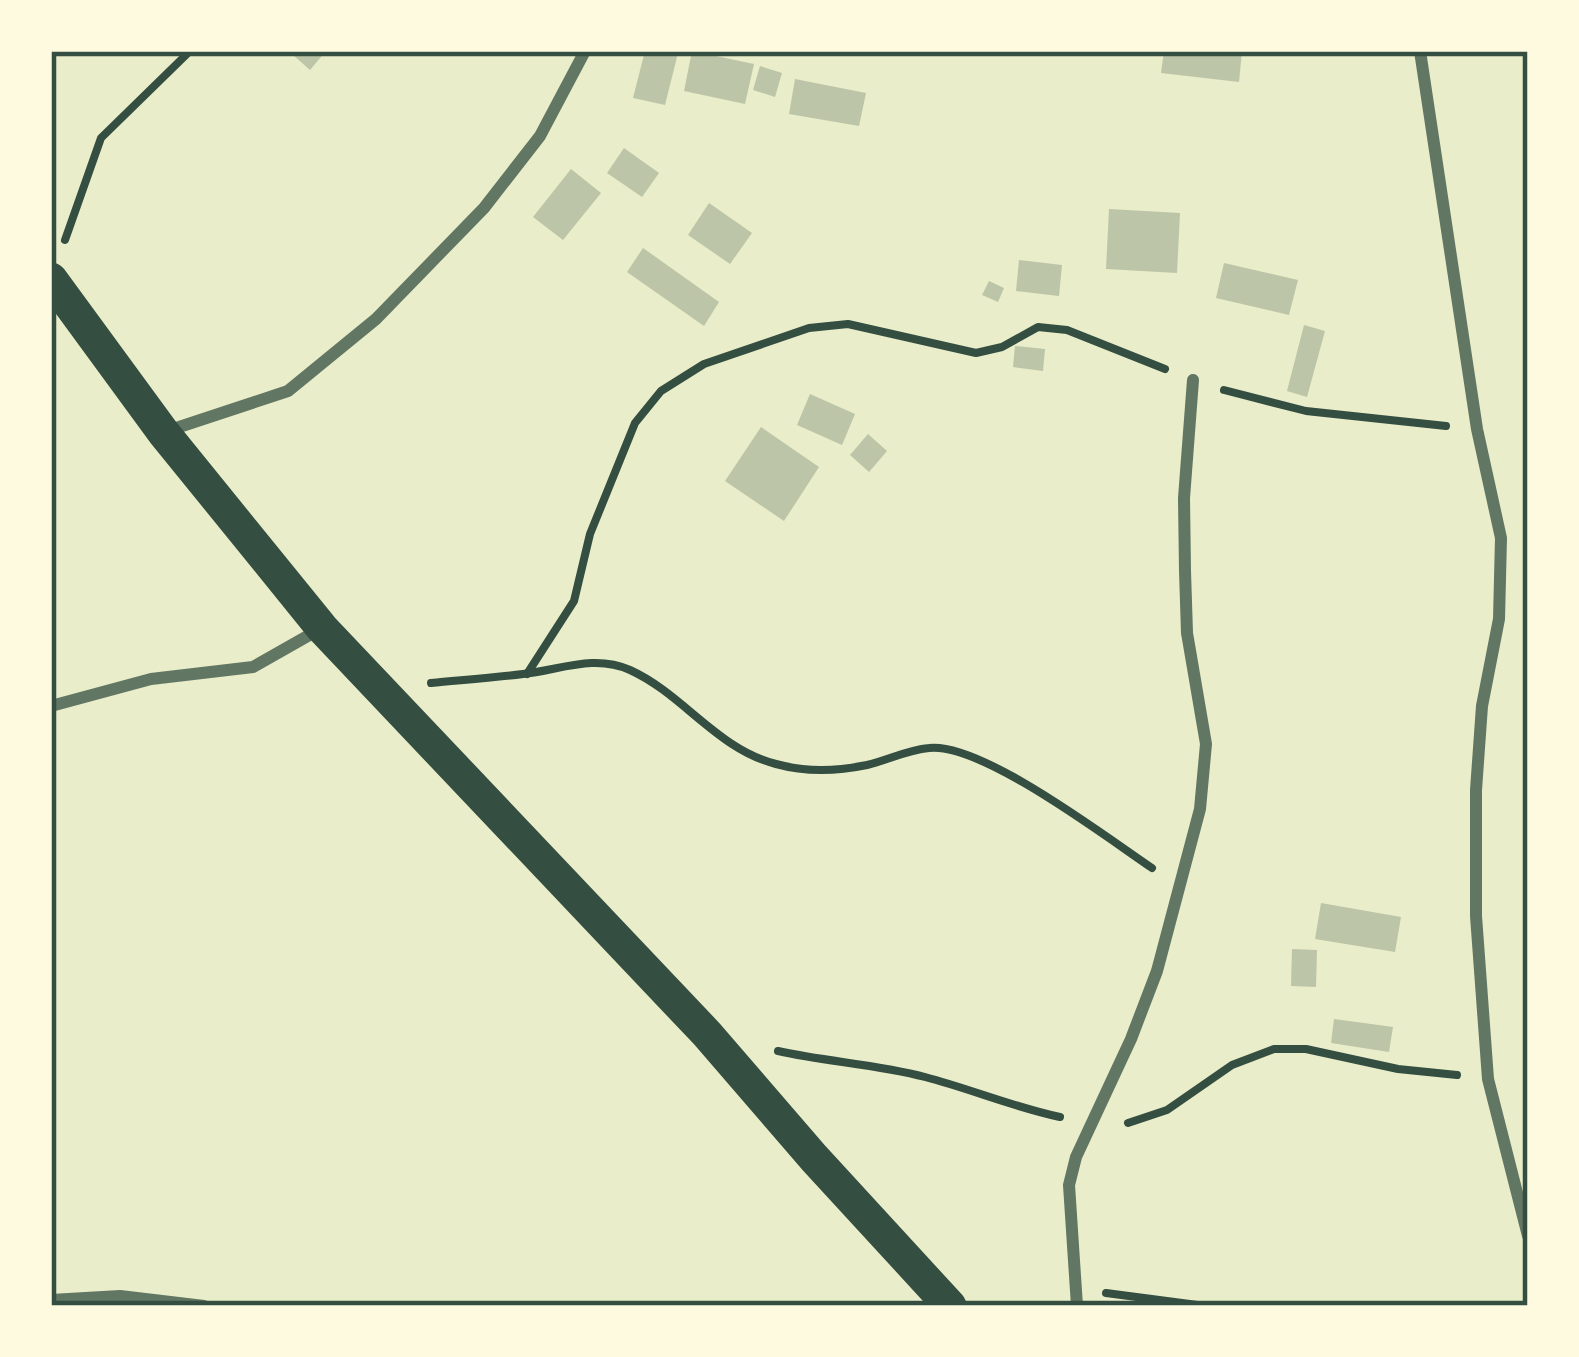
<svg xmlns="http://www.w3.org/2000/svg" width="1579" height="1357" font-family="Barlow,sans-serif">
<style>
.building{fill:#bcc5a7}
.lines{fill:none;stroke-linecap:round;stroke-linejoin:round}
.path{stroke:#344e41;stroke-width:8}
.minor{stroke:#617663;stroke-width:12}
.trunk{stroke:#344e41;stroke-width:33}
.neatline{fill:none;stroke:#344e41;stroke-width:4.5}
</style>
<rect width="100%" height="100%" fill="#e9edc9"/>
<g class="building">
<path d="M294 51H326L310 70 292 54Z"/>
<path d="M645 51 678 53 665 105 633 98Z"/>
<path d="M692 51 754 64 745 104 684 91Z"/>
<path d="M1164 51H1242L1239 82 1161 73Z"/>
<path d="M760 66 782 73 775 97 753 90Z"/>
<path d="M795 79 866 93 859 126 789 114Z"/>
<path d="M624 148 659 173 642 197 607 173Z"/>
<path d="M571 169 601 193 563 240 533 217Z"/>
<path d="M709 203 752 233 730 264 688 235Z"/>
<path d="M1109 209 1180 213 1177 273 1106 269Z"/>
<path d="M643 248 719 302 704 326 627 272Z"/>
<path d="M1019 260 1062 265 1059 296 1016 291Z"/>
<path d="M1224 263 1298 280 1289 315 1216 298Z"/>
<path d="M989 281 1004 288 998 302 982 295Z"/>
<path d="M1304 325 1325 331 1307 397 1287 391Z"/>
<path d="M1015 346 1045 349 1043 371 1013 367Z"/>
<path d="M810 394 855 414 842 445 797 425Z"/>
<path d="M761 427 819 467 784 521 725 481Z"/>
<path d="M868 434 887 451 869 472 850 455Z"/>
<path d="M1321 903 1401 917 1395 952 1315 939Z"/>
<path d="M1292 949 1317 950 1316 987 1291 986Z"/>
<path d="M1334 1019 1393 1027 1389 1052 1331 1043Z"/>
</g>
<g class="lines">
<g class="path">
<path d="M65 240 101 138 190 51"/>
<path d="M1224 390 1306 411 1446 426"/>
<path d="M527 674 574 601 590 534 635 423 661 391 704 364 809 328 848 324 976 353 1002 347 1038 327 1067 330 1165 369"/>
<path d="M431 683C462 680 492 678 523 674 560 670 594 654 630 670 683 694 717 749 776 764 805 772 838 771 867 765 888 760 907 750 929 748 981 742 1106 837 1152 868"/>
<path d="M778 1051C827 1062 876 1064 925 1077 971 1089 1013 1107 1060 1117"/>
<path d="M1128 1123 1167 1110 1232 1065 1274 1049H1306L1398 1069 1457 1075"/>
<path d="M1106 1293 1205 1306"/>
</g>
<g class="minor">
<path d="M1420 51 1477 429 1501 538 1499 619 1482 706 1476 790V916L1488 1079 1528 1236"/>
<path d="M164 432 288 391 376 319 484 208 540 136 585 51"/>
<path d="M51 706 151 679 253 667 320 629"/>
<path d="M51 1300 120 1296 204 1306"/>
<path d="M1077 1306 1069 1185 1076 1157 1131 1039 1157 971 1200 809 1206 744 1187 633 1185 571 1184 498 1193 380"/>
</g>
<path class="trunk" d="M51 279 163 432 322 628 707 1034 814 1158 950 1306"/>
</g>
<rect width="1579" height="1357" fill="none" stroke="#fefae0" stroke-width="108"/>
<rect x="54" y="54" width="1471" height="1249" class="neatline"/>
</svg>
